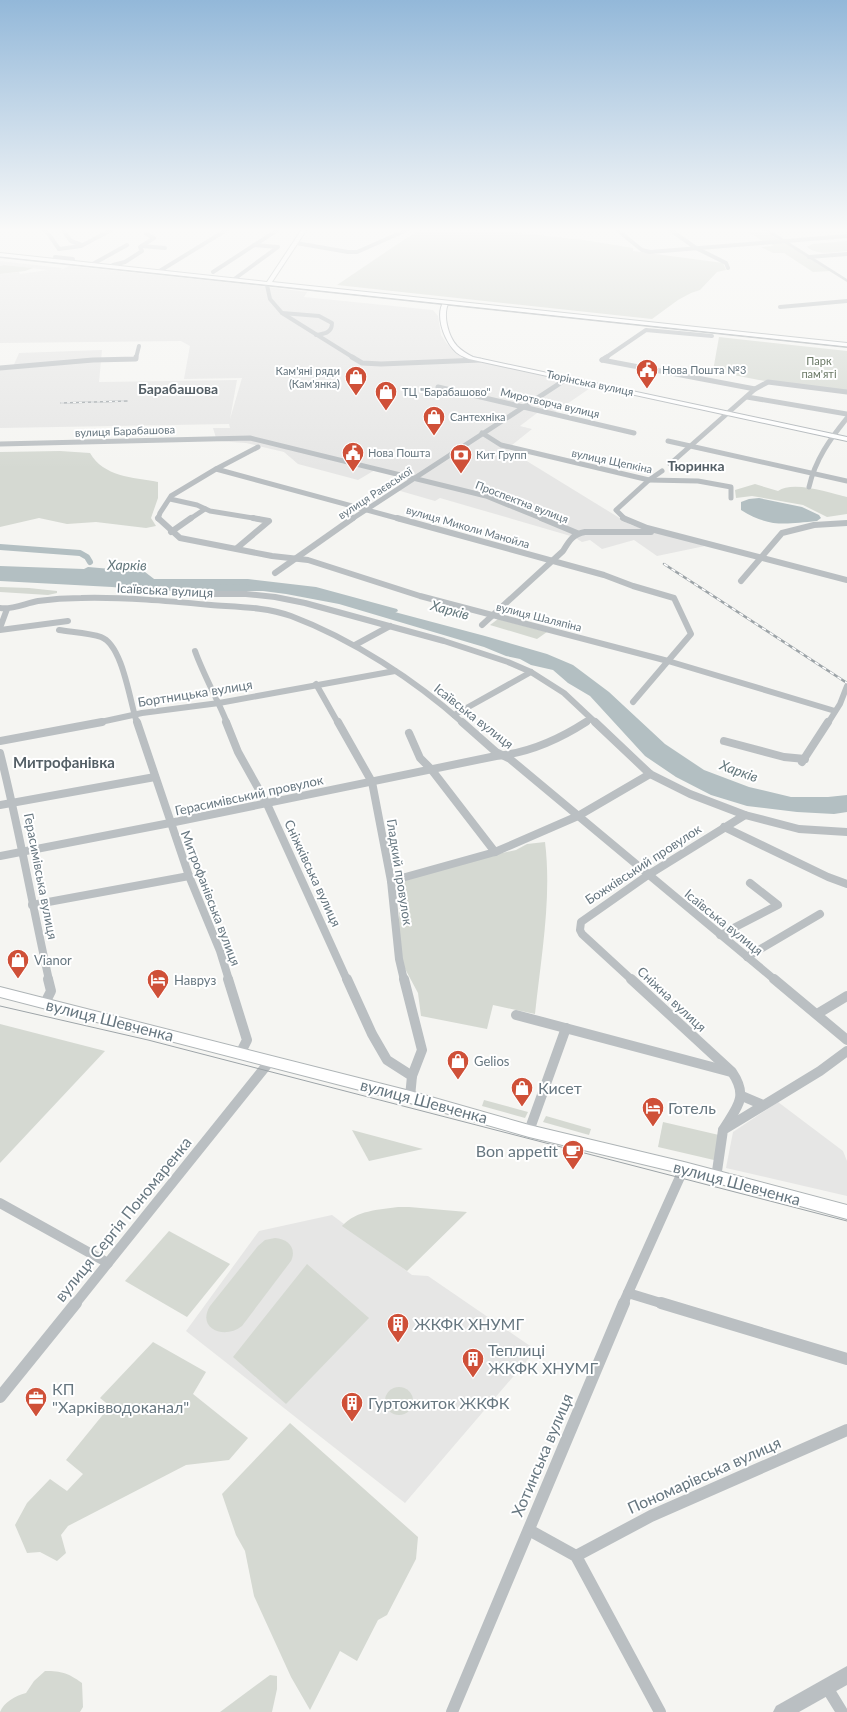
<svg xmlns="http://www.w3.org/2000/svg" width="847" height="1712" font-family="Lato,sans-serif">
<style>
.built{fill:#e6e6e5}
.green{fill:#d5d9d2}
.water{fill:#b3bfc2}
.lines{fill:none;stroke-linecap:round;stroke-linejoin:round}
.canal{stroke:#b3bfc2;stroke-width:6}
.river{fill:#b3bfc2;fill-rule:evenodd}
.secondary-casing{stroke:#adb3b7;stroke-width:2}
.primary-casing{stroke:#aeb4b6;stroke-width:2}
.minor-far5{stroke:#babfc2;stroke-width:4}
.minor-far4{stroke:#babfc2;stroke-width:5}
.minor-far3{stroke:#babfc2;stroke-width:6}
.minor-far2{stroke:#babfc2;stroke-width:8}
.minor-far1{stroke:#babfc2;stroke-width:10}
.minor{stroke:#babfc2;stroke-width:12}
.tertiary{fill:#babfc2;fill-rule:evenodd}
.secondary{fill:#fff;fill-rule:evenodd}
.primary{fill:#fff;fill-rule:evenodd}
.tram{stroke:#9da4a8;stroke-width:1}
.rail-far1-casing{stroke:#9da4a8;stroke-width:1.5}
.rail-casing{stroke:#9da4a8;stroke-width:2.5}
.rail-far1{stroke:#fff;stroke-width:1;stroke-dasharray:3;stroke-linecap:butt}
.rail{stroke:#fff;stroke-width:1.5;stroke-dasharray:4.5;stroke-linecap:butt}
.labels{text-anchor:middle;stroke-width:4;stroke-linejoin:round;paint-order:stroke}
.far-park-label{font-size:11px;fill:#6a7865;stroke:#fff}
.far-poi-label{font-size:11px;fill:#677780;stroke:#fff;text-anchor:start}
.far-street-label{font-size:11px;fill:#677780;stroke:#fff}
.street-label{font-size:13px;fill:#677780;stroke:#fff}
.poi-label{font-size:13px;fill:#677780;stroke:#fff;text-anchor:start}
.far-district-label{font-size:14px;font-weight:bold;fill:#545f66;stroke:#fff}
.water-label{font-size:14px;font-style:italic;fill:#63777c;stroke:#fff}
.quarter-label{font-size:15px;font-weight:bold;fill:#545f66;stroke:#fff}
.near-street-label{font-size:16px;fill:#677780;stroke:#fff}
.near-poi-label{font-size:16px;fill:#677780;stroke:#fff;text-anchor:start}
</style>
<rect width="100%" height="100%" fill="#f5f5f2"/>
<g class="built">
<path d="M0 261 62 268 61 270 69 266 252 285 307 292 304 297 433 310 438 316 441 335 447 344 465 358 593 386 554 413 541 410 520 426 532 429 507 449 631 525 705 546 657 556 634 540 602 549 590 540 582 542 574 537 440 498 435 501 397 490 412 479 375 470 358 480 298 464 284 452 246 443 217 441 213 428H230L229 424 0 428V370L12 369 19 353 102 350 99 382 237 380 230 419 242 378 184 379 190 346 181 341 0 343V274L19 272 20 274 48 270 4 265 0 266Z"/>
<path d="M778 1102 843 1151 847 1161V1196L726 1168 733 1132Z"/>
<path d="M332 1215 412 1275 428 1276 536 1350 405 1503 186 1331 259 1231Z"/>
</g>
<g class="green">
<path d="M422 229H482L584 240 633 248V251L723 263 726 270 717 272 700 290 691 293 678 300 652 319 337 285 405 239Z"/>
<path d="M744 229H762L779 240 764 242Z"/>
<path d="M847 241V251C834 252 818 256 807 247L812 244Z"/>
<path d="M785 242 831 271 813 272 784 253H773L761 247 773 246 771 243Z"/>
<path d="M4 265 33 268 25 271 0 274V266Z"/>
<path d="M719 337 847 351V391L759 380 713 371Z"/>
<path d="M60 451 90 453C104 477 132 477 158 482V498L151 518 156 526 146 528 96 522 67 524 39 518 0 527V452Z"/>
<path d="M755 484 778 491C793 480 830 493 847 497V514L827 517 803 505 752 496 736 498 735 490Z"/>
<path d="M0 587 29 588 57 591V593L48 595 0 592Z"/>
<path d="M498 619 547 632 537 639 490 625Z"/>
<path d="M545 842C552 898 541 957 535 1014L493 1005 487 1029 421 1016 418 993 403 965 399 934V882L467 861 516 850 527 844Z"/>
<path d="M0 1024 105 1051 0 1163Z"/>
<path d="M484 1100 528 1112 525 1118 482 1106Z"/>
<path d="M546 1116 591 1129 589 1135 543 1122Z"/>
<path d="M663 1122 719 1135 714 1160 658 1147Z"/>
<path d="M352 1130 423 1149 369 1161Z"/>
<path d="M398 1207H409L467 1212 407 1271 342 1226C357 1210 378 1210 398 1207Z"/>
<path d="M169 1231 230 1264 187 1317 125 1281Z"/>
<path d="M275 1238C288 1239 297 1248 291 1261L242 1326C225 1340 196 1329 210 1306L258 1246 265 1240Z"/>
<path d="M307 1264 369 1318 286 1404 233 1357Z"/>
<path d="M153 1342 206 1372 193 1394 248 1438 229 1460 186 1465 68 1526 61 1535 66 1553 57 1561 40 1552 27 1553 15 1525 27 1503 50 1479 67 1491 83 1474 66 1460 110 1406 100 1398Z"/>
<circle cx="399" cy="1401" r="14"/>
<path d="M290 1423 418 1537 416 1559 387 1615 378 1620 357 1661 340 1651 310 1710 291 1677 254 1596 245 1551 236 1535 222 1494Z"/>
<path d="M45 1671C62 1671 68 1673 82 1683L83 1707 80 1712H0C4 1702 15 1696 26 1693L34 1681Z"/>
<path d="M270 1675 277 1676V1689L272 1712H220Z"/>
</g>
<g class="water">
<path d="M759 498 802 507 819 515 821 518 817 521C785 524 770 528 741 510V502L749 499Z"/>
<path d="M0 566 84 569 88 567 145 572 158 582 168 584 206 582 261 584 308 589 485 636 547 654 573 665 609 692 665 744 704 770 749 787 791 797H828L847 795V812L834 814 797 812 747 806 711 795 676 777 645 756 590 696 568 683 553 670 531 665 520 659 506 656 484 647 339 604 286 594 263 591H154L112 587 0 581Z"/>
</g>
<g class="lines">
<path class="canal" d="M0 547 80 553 87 557 90 562"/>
<path class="river" d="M140 579H248L316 587 397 609 398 611 393 614 315 593 248 585 137 584 135 582 137 580Z"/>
<g class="secondary-casing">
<path id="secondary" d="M444 301 449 302C442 314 448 336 457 346 462 351 467 354 473 357L847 437V441L469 359C463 357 457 354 453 349 443 337 435 314 444 301Z"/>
</g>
<g class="primary-casing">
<g id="primary">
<path d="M302 229H307L272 282 847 343V347L0 257V253L267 282Z"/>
<path d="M0 987 410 1091 529 1125 684 1162 847 1205V1219L684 1174 529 1137 410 1103 0 997Z"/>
</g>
</g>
<g class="minor-far5">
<path d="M41 229 47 232 59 249"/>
<path d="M62 229 71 241 82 245"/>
<path d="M616 229 642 250 650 252 847 236"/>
<path d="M669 229 696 248 726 263 728 268"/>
<path d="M296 243 348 252H357L409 229"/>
<path d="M142 246 165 248"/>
<path d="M59 249 81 246 113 229"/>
<path d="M55 257 73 259 69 262"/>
<path d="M809 257 847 254"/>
<path d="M91 265 127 245"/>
<path d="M113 265 125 262 142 251 140 247 154 238 146 234"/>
<path d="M158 272 228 229"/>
<path d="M213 272 279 229"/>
<path d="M233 280 278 247 254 245"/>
<path d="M269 283 267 285 270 299 282 313 354 358"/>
<path d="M780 307 847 301"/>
<path d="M282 313 319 316 332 323C332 333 324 334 316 335"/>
<path d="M136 358 139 346"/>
<path d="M605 358 646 330 712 336"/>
</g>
<g class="minor-far4">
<path d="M352 357 362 363 381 364 480 360"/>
<path d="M602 360 755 389"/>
<path d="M602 360 607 357"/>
<path d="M0 368 93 360 136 359V357"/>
<path d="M438 387 634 433"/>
<path d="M747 397 847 414"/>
<path d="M482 433 501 445 649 480 698 481 731 487V498"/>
<path d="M668 441 847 481"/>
<path d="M0 444 250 438 486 496 543 519"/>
<path d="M216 469 400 519"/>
<path d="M687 470 670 464 755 389 768 382 847 392"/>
<path d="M809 487C815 460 830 439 847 418"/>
<path d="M170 499 197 505 210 511 259 519"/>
<path d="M158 519 160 513 171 496 216 469 258 447"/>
<path d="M190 519 205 509"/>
<path d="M352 519 568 378"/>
<path d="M625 519 616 510 649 480 662 471"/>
</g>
<g class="minor-far3">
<path d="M158 518 180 538 272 556 308 560 420 596 668 661 835 711"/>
<path d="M397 518 604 575 633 586 674 598 691 634 633 702"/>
<path d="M541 518 577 533"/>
<path d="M623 518 647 528 847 580"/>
<path d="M171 532 191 518"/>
<path d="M237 548 269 521 253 518"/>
<path d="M275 573 353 518"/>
<path d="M741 581 782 533 814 525 847 523"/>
<path d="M187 594H246L275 597 305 603 444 641 508 662 531 672 564 693 596 723"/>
<path d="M0 608C12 610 26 603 38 601 52 599 67 598 81 598 124 597 168 601 211 605 238 607 266 607 291 616 352 639 415 680 463 723"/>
<path d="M482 625 563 551C569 541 573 534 585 532H651"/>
<path d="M0 628 7 609"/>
<path d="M0 630 68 621"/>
<path d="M59 630C71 632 90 633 101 637 123 645 130 703 137 723"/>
<path d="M355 645 390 626"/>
<path d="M195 651C204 676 217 698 227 723"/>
<path d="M316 684 338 723"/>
<path d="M454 715 531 672"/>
<path d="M96 723 142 713 219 703 395 671"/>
<path d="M585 723 591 719"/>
<path d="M828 723 840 704 847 686"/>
</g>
<g class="minor-far2">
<path d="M137 722 189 876 220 951 229 980"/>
<path d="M226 722 238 752 267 804 347 980"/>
<path d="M338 722 372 782 391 881 399 959 404 980"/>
<path d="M462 722 496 752 510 759 775 980"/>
<path d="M595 722 650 774 690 794 745 815"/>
<path d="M409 733 420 758 431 769 495 852"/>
<path d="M0 741 102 722"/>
<path d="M724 741 784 757 805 759"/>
<path d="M0 753C19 828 32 904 49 980"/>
<path d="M802 762 828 722"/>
<path d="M0 805 155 777"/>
<path d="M724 827 828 877 847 884"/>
<path d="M0 856 170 823 496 756C529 753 558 740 586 722"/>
<path d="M391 881 495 852 578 816 650 774"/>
<path d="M32 905 189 876"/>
<path d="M720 935 778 905 750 883"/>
<path d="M747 957 820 914"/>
<path d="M632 980 582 934 580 930 581 922 648 875 745 815 799 829 847 832"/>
</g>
<g class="minor-far1">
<path d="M228 979 247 1040 240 1054"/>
<path d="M347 979 372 1034 387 1060 412 1076 410 1097"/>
<path d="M404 979 422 1050 412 1076"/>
<path d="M631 979 732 1072C749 1097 737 1107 723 1130"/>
<path d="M774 979 847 1040"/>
<path d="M45 1003 51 991 48 979"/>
<path d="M817 1014 847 996"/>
<path d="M516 1015 731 1072"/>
<path d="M742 1096 763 1105"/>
<path d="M529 1131 566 1028"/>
<path d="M716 1178 723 1130 820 1071 847 1051"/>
<path d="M0 1203 108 1263"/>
<path d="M628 1293 664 1304"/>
<path d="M75 1304 270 1061"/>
<path d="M623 1304 684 1168"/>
</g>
<g class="minor">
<path d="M661 1303 847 1359"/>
<path d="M0 1397 76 1303"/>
<path d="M529 1530 576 1556 660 1712"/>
<path d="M576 1556 651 1516 847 1430"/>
<path d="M826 1686 842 1712"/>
<path d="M452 1712 624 1303"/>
</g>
<g class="tertiary">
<path d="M762 229H768L847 279V282Z"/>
<path d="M847 1666V1685L799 1712H773L776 1706Z"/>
</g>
<use href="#secondary" class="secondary"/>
<use href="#primary" class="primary"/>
<g class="tram">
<path d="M0 257 847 347"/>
<path d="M0 1006 148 1040 847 1221"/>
</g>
<g class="rail-far1-casing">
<path id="rail-far1" d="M61 403 127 401"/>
</g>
<g class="rail-casing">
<path id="rail" d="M664 564 847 683"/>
</g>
<use href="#rail-far1" class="rail-far1"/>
<use href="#rail" class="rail"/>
</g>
<linearGradient id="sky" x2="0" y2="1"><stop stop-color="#93b8d9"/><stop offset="0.49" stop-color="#fafaf9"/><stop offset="1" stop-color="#fafaf9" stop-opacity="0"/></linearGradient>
<rect width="847" height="469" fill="url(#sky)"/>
<defs>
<g id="civic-pin" transform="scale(1.15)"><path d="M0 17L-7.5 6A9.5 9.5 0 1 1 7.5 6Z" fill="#cf5038" stroke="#fff"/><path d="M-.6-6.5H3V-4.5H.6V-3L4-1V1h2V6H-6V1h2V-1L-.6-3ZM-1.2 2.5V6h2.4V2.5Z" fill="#fff"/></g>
<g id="shop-pin" transform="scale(1.15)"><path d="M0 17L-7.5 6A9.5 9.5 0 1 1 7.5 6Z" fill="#cf5038" stroke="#fff"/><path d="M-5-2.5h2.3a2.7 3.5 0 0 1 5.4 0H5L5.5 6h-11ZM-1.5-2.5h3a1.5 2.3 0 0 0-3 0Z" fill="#fff"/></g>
<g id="bank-pin" transform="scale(1.15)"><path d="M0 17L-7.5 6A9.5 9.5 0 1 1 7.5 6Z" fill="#cf5038" stroke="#fff"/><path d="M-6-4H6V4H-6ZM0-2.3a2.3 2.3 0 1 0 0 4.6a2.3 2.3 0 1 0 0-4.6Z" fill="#fff"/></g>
<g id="hotel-pin" transform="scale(1.15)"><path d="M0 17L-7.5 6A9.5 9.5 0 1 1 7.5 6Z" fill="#cf5038" stroke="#fff"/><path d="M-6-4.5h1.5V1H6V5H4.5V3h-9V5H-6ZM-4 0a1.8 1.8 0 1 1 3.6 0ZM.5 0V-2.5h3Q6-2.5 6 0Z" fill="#fff"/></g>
<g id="cafe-pin" transform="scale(1.15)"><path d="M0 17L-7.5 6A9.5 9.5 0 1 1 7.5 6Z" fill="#cf5038" stroke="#fff"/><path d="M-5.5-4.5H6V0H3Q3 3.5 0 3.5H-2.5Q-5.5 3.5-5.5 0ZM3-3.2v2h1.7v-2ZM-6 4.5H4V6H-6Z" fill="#fff"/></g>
<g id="building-pin" transform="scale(1.15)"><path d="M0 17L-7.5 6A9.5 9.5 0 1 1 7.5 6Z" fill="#cf5038" stroke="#fff"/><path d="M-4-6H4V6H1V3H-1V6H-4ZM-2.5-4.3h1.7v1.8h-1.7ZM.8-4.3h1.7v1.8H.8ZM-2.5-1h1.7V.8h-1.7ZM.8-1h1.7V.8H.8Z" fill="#fff"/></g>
<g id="office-pin" transform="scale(1.15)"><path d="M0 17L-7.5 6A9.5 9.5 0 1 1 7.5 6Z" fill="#cf5038" stroke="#fff"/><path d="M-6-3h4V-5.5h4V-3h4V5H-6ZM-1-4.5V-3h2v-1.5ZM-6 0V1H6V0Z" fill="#fff"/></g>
</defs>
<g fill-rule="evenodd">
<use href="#civic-pin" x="647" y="370"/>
<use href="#shop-pin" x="356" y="377"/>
<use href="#shop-pin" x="386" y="392"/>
<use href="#shop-pin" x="434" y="417"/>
<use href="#civic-pin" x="353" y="453"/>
<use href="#bank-pin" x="461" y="455"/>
<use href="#shop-pin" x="18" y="960"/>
<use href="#hotel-pin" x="158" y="980"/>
<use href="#shop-pin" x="458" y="1061"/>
<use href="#shop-pin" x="522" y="1088"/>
<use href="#hotel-pin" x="653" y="1108"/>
<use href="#cafe-pin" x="573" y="1151"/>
<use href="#building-pin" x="398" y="1324"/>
<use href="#building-pin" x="473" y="1359"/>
<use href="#office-pin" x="36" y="1398"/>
<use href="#building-pin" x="352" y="1403"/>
</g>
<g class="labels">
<g class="far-park-label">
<text x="819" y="365">Парк<tspan x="819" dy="13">пам'яті</tspan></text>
</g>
<g class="far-poi-label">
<text x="662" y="374">Нова Пошта №3</text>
<text x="340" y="375" text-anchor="end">Кам'яні ряди<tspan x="340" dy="13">(Кам'янка)</tspan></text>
<text x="402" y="396">ТЦ "Барабашово"</text>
<text x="450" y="421">Сантехніка</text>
<text x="368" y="457">Нова Пошта</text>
<text x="476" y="459">Кит Групп</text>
</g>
<g class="far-street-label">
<text transform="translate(590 383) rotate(12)" y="4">Тюрінська вулиця</text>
<text transform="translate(550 403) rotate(13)" y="4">Миротворча вулиця</text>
<text transform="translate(125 431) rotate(-2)" y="4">вулиця Барабашова</text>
<text transform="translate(612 461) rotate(12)" y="4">вулиця Щепкіна</text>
<text transform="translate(375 493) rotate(-33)" y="4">вулиця Раєвської</text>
<text transform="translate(522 502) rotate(21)" y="4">Проспектна вулиця</text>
<text transform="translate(468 527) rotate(16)" y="4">вулиця Миколи Манойла</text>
<text transform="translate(539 617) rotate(14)" y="4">вулиця Шаляпіна</text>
</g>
<g class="street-label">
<text transform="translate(165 590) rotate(3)" y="5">Ісаївська вулиця</text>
<text transform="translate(195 693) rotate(-9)" y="5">Бортницька вулиця</text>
<text transform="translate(474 716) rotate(38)" y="5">Ісаївська вулиця</text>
<text transform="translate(249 795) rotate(-12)" y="5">Герасимівський провулок</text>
<text transform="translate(643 864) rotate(-33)" y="5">Божківський провулок</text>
<text transform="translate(400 872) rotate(81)" y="5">Гладкий провулок</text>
<text transform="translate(313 873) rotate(65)" y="5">Сніжківська вулиця</text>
<text transform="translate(41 876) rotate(79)" y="5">Герасимівська вулиця</text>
<text transform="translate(211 898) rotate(69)" y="5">Митрофанівська вулиця</text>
<text transform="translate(724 922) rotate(39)" y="5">Ісаївська вулиця</text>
<text transform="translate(672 999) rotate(43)" y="5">Сніжна вулиця</text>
</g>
<g class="poi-label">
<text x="34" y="965">Vianor</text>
<text x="174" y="985">Навруз</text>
<text x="474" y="1066">Gelios</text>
</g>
<g class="far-district-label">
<text x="178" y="394">Барабашова</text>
<text x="696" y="471">Тюринка</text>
</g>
<g class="water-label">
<text transform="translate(127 565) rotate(1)" y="5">Харків</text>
<text transform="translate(450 610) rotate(15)" y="5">Харків</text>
<text transform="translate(739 771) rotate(20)" y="5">Харків</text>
</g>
<g class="quarter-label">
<text x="64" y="768">Митрофанівка</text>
</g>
<g class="near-street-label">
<text transform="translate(110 1020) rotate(14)" y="6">вулиця Шевченка</text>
<text transform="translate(424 1101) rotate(15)" y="6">вулиця Шевченка</text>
<text transform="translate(737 1183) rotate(15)" y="6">вулиця Шевченка</text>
<text transform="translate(123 1219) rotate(-51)" y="6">вулиця Сергія Пономаренка</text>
<text transform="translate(542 1455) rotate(-67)" y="6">Хотинська вулиця</text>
<text transform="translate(704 1475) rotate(-24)" y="6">Пономарівська вулиця</text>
</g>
<g class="near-poi-label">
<text x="538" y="1094">Кисет</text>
<text x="668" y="1114">Готель</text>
<text x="558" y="1157" text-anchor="end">Bon appetit</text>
<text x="414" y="1330">ЖКФК ХНУМГ</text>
<text x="488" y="1356">Теплиці<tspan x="488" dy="18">ЖКФК ХНУМГ</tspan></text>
<text x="52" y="1395">КП<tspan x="52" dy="18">"Харківводоканал"</tspan></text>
<text x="368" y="1409">Гуртожиток ЖКФК</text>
</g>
</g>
</svg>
